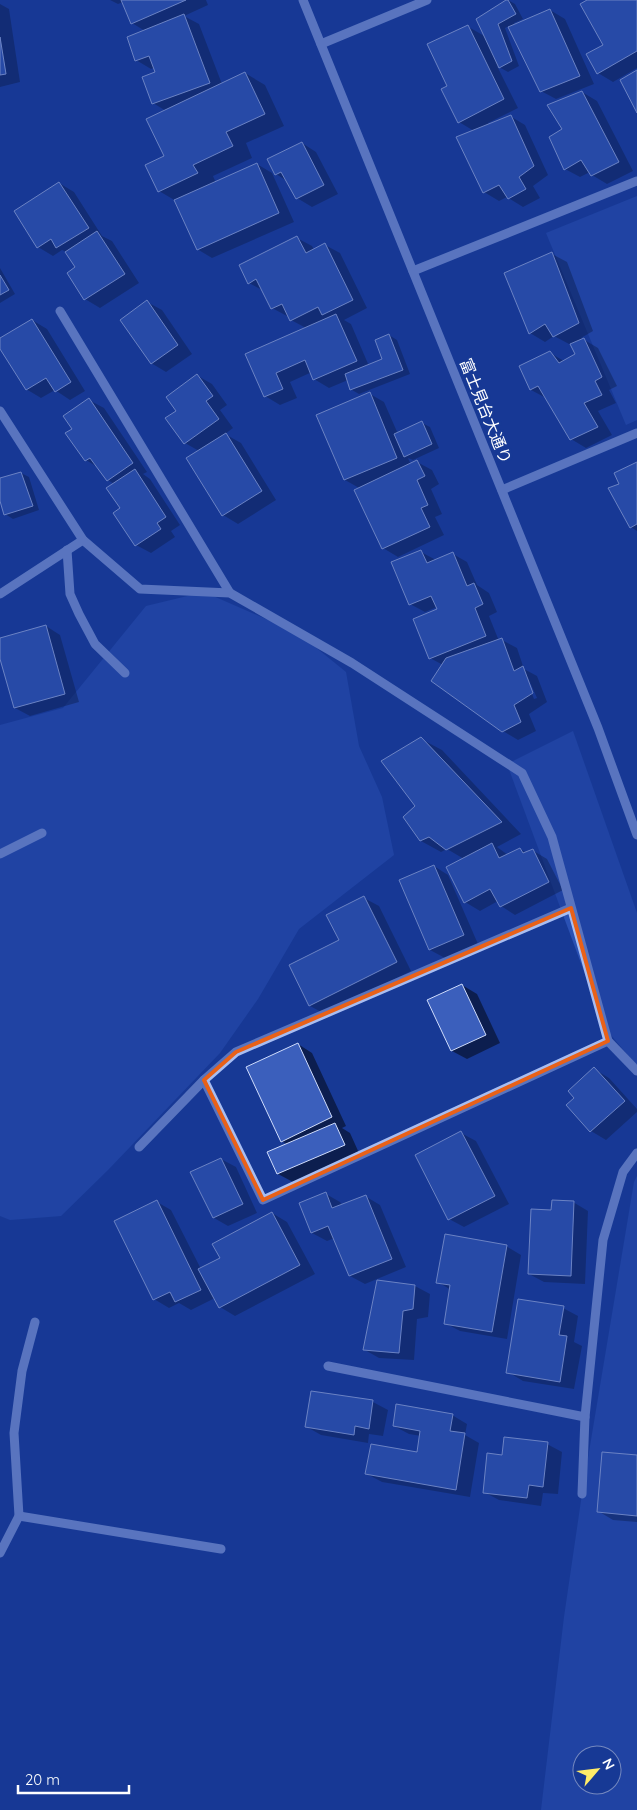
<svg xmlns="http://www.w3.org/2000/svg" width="637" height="1810" font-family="Quicksand,'Noto Sans JP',sans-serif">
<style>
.green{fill:#2a51b4;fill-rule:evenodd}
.shadow{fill:#0007;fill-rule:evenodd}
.building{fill:#3b5fbc;stroke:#cfdcfc}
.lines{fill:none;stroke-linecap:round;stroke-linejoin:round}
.minor{stroke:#a8bdf1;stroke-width:9}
.marked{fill:none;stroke:#e96118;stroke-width:4;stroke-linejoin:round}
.labels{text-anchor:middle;stroke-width:5;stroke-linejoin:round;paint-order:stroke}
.street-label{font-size:16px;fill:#fff;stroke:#173995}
</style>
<rect width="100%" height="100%" fill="#173995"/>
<g class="green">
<path d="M637 196V420L626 425 546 233Z"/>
<path d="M204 592 298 633 346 672 359 746 382 797 394 855 299 929 258 999 220 1053 108 1170 61 1216 10 1220 0 1216V725L63 708 146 606Z"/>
<path d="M573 731 637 913V1066L605 1028 507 764Z"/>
<path d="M637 1176V1810H541L564 1617 582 1494 634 1182ZM582 1755H612V1785H582Z"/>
</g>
<g class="shadow">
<path d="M110 0H206L208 5 184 16 199 24 222 84 245 73 265 85 284 126 246 143 252 158 213 176 216 183 257 164 272 173 294 222 212 258 197 249 176 201 159 191 165 157 166 111 153 103 157 73 155 67 151 69 136 60 145 31 132 23 123 2 118 4Z"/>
<path d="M508 0 515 4 523 19 514 23 515 25 550 10 565 19 594 84 556 99 541 91 509 26 505 28 519 66 508 72 497 66 518 108 488 123 489 125 510 116 525 125 548 175 533 186 540 198 523 207 507 197 499 201 484 192 474 131 459 122 448 86 467 26 486 37Z"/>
<path d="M589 0H637V68L613 82 598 73 588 55 605 45Z"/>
<path d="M0 4 9 9 20 82 0 87Z"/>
<path d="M582 92 597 101 633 171 607 184 592 175 590 172 580 177 565 169 563 129Z"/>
<path d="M302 143 316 152 338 194 312 207 297 198 287 181 276 174Z"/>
<path d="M59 183 74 192 102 236 112 241 139 283 100 308 85 299 69 273 76 268 67 252 62 250 53 256 38 247Z"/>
<path d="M297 238 312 246 314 250 325 245 340 253 367 308 344 320 351 324 369 366 384 360 389 335 397 340 410 374 359 394 352 390 348 380 329 388 314 379 312 372 290 382 297 398 280 405 265 396 246 355 306 328 291 320 289 315 287 316 272 308 264 291 249 283Z"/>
<path d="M552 254 567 262 593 331 581 338 598 348 617 386 609 390 616 403 598 411 612 435 586 448 571 439 546 398 531 390 521 367 550 353 564 361 577 354 571 343 569 344 554 336 545 342 530 333Z"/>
<path d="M0 268 15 294 0 303Z"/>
<path d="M147 302 162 310 192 354 166 372 151 363Z"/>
<path d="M32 320 47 329 85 391 70 400 55 390 41 398 26 389 0 347V340Z"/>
<path d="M198 376 212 384 227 405 220 410 233 428 225 434 241 443 276 500 238 524 223 515 199 451 185 443 167 419 178 411Z"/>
<path d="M370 394 384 402 398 434 422 423 430 427 439 448 413 460 408 458 411 465 417 462 432 470 439 484 431 489 442 514 435 517 444 535 398 557 383 548 361 489 345 480Z"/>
<path d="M89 400 104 408 147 472 143 474 150 479 180 525 171 531 175 537 151 553 136 545 122 509 114 484 108 480 99 468 86 460 74 429Z"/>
<path d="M637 464V531L631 527 621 484Z"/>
<path d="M21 473 29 477 39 510 13 519 5 514 0 497V480Z"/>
<path d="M421 552 436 560 453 554 467 562 477 585 489 593 497 612 489 616 499 641 502 640 517 648 524 669 537 676 547 702 529 714 536 731 518 740 503 731 443 665 430 658 437 607 425 612 410 604ZM526 678H528L537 698 534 699Z"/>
<path d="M46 626 60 635 79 702 30 716 15 708 0 655V639Z"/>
<path d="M421 739 442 750 521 834 497 847 508 855 520 849 527 853 532 850 547 859 563 890 515 915 501 906 498 901 480 911 465 902 464 859 447 849 441 852 421 841 416 806Z"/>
<path d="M434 866 448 875 478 944 445 958 430 950 400 880Z"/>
<path d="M364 898 379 906 411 971 325 1014 310 1006 340 940Z"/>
<path d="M462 985 477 994 500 1043 467 1059 452 1051Z"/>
<path d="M298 1044 312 1053 346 1126 342 1128 350 1133 359 1153 293 1182 278 1174 288 1145 282 1141Z"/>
<path d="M594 1069 609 1078 637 1109V1112L606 1140 591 1131 568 1106 575 1098Z"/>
<path d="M461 1133 476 1141 509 1204 464 1227 449 1219Z"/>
<path d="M221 1159 236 1167 257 1213 228 1226 214 1218Z"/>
<path d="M326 1194 340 1202 342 1205 365 1196 380 1205 406 1267 365 1284 350 1276 335 1238 327 1241 312 1233 301 1204Z"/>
<path d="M157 1202 171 1210 201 1269 221 1258 272 1213 287 1222 315 1274 235 1316 220 1307 215 1298 191 1310 179 1303 169 1308 154 1299Z"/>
<path d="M573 1202 588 1211 585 1284 544 1282 529 1274 553 1212Z"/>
<path d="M506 1246 521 1255 507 1339 460 1331 445 1323 451 1290 438 1282Z"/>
<path d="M378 1282 415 1286 430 1294 428 1317 417 1319 414 1360 379 1358 365 1350Z"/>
<path d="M563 1308 578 1316 574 1342 582 1346 574 1389 523 1381 508 1372Z"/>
<path d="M373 1402 388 1410 383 1436 369 1434 368 1443 321 1435 307 1427Z"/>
<path d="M452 1415 467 1424 465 1435 479 1443 470 1497 382 1482 367 1474 418 1453 421 1436 409 1434 394 1426Z"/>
<path d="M547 1444 562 1452 558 1494 543 1493 541 1506 499 1500 484 1492 503 1457Z"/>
<path d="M637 1457V1522L613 1520 598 1511Z"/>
</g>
<g class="building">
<path d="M121 0H186L131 24Z"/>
<path d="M506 0H508L516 14 498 24 512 61 499 68 476 19Z"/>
<path d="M587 0H637V51L597 74 586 54 603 45 580 4Z"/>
<path d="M550 9 580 76 540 92 508 27Z"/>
<path d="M184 14 210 83 152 104 142 77 155 72 149 56 135 61 127 37Z"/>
<path d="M468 25 504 99 458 123 441 89 447 86 427 44Z"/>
<path d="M0 37 6 74 0 75Z"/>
<path d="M637 70V113L620 80Z"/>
<path d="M245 72 265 114 226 132 233 146 193 165 198 173 158 192 145 165 164 156 146 119Z"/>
<path d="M582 91 619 162 591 176 581 160 564 170 549 137 562 129 547 105Z"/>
<path d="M511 115 534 166 519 177 526 189 508 199 499 185 483 193 456 137Z"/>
<path d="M302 142 324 185 296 199 281 172 275 175 267 159Z"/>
<path d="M257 163 279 213 197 250 174 200Z"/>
<path d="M59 182 89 228 56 248 51 239 37 248 14 211Z"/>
<path d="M97 231 125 274 84 300 67 273 75 267 65 252Z"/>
<path d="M297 236 306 253 325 243 353 300 322 315 318 307 290 321 282 304 271 309 256 279 248 284 239 265Z"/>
<path d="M552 252 579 323 553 337 545 324 529 334 504 273Z"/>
<path d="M0 275 9 290 0 295Z"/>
<path d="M147 300 178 345 151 364 120 320Z"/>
<path d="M336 314 357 361 313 380 305 360 276 373 283 389 264 397 245 354Z"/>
<path d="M32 319 71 382 55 392 46 378 26 390 0 349V338Z"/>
<path d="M389 334 403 370 350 390 345 374 382 359 375 340Z"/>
<path d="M584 338 602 377 595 381 602 395 584 403 598 427 570 440 538 386 530 390 519 366 550 351 559 363 575 354 570 344Z"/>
<path d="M197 374 213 396 206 401 219 419 184 444 165 418 176 411 166 397Z"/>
<path d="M370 392 397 458 344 480 316 415Z"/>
<path d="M89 398 133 463 107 481 90 458 85 461 65 433 72 429 63 416Z"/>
<path d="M422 421 432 444 404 457 394 434Z"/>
<path d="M226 433 262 491 222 516 186 458Z"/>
<path d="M417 460 425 476 417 480 428 505 421 508 430 527 382 549 354 490Z"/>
<path d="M637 462V524L630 528 608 488 619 484 614 473Z"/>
<path d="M135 469 166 517 157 523 161 529 135 546 113 513 120 508 106 488Z"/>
<path d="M21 472 33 506 4 515 0 501V478Z"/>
<path d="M421 550 427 563 453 552 467 586 474 583 483 604 475 608 486 636 429 659 413 619 437 609 431 596 409 605 391 562Z"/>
<path d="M46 625 65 694 14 708 0 659V638Z"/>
<path d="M502 638 514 671 523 666 533 693 514 705 521 722 502 732 431 681 446 658Z"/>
<path d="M421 737 502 822 446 850 429 837 420 841 403 817 415 806 381 761Z"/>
<path d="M492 843 499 858 520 848 523 853 533 849 549 882 500 907 490 889 464 903 446 867Z"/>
<path d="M434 865 464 935 429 950 399 880Z"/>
<path d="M364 896 397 962 309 1006 289 965 339 940 326 915Z"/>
<path d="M462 984 486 1035 451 1051 427 1000Z"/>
<path d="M298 1043 332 1117 281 1142 246 1067Z"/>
<path d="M594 1067 625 1101 590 1132 566 1105 574 1098 568 1091Z"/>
<path d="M335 1123 345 1145 277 1174 267 1152Z"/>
<path d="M461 1131 495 1196 448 1220 415 1155Z"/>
<path d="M221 1158 243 1204 213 1218 190 1172Z"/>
<path d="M326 1192 332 1208 366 1195 392 1259 349 1276 328 1226 311 1233 299 1203Z"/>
<path d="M157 1200 201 1290 175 1302 170 1292 153 1300 114 1221Z"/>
<path d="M552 1200 574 1201 571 1276 528 1274 531 1209 551 1210Z"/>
<path d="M272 1212 300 1265 219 1308 198 1269 220 1258 212 1244Z"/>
<path d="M445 1234 507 1245 492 1332 444 1324 450 1285 436 1283Z"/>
<path d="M377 1280 415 1285 413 1309 403 1311 399 1353 363 1350Z"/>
<path d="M518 1299 564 1306 559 1335 567 1336 560 1382 506 1373Z"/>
<path d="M311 1391 373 1400 369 1429 355 1426 354 1435 305 1427Z"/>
<path d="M396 1404 453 1414 450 1431 465 1433 456 1490 365 1474 371 1444 417 1452 420 1431 393 1426Z"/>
<path d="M504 1437 548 1442 543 1487 529 1485 527 1498 483 1493 487 1453 502 1455Z"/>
<path d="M602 1452 637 1455V1516L597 1512Z"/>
</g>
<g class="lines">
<g class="minor">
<path d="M303 0 598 728 637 835"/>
<path d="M321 44 427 0"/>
<path d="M413 271 637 181"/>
<path d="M60 311 230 593"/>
<path d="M0 411 83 540 140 589 230 593 352 663 522 773 552 837 608 1041 263 1200 204 1080 236 1052 571 908"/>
<path d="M502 490 637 433"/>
<path d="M67 550 70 594 79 614 95 644 125 673"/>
<path d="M0 594 83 540"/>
<path d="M0 854 42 833"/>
<path d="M608 1041 637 1071"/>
<path d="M139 1147 204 1080"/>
<path d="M328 1366 585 1417"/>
<path d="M582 1494 585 1417 603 1240 623 1172 637 1153"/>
<path d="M19 1516 221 1549"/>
<path d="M0 1553 19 1516 14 1433 22 1371 35 1322"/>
</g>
</g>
<path d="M0 0H637V1810H0ZM571 908 608 1041 263 1200 204 1080 236 1052Z" fill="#173995" fill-opacity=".55" fill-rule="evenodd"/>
<path class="marked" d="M571 908 608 1041 263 1200 204 1080 236 1052Z"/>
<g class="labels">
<g class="street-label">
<text transform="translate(486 411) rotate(68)" y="6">富士見台大通り</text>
</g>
</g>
<g transform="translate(597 1770) rotate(62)"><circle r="24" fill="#173995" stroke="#7488bf"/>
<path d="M0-4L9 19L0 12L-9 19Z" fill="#ffec68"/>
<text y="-8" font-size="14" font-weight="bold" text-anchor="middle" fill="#ffffff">N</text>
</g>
<path d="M18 1785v8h111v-8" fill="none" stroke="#ffffff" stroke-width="2.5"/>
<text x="25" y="1785" font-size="15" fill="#ffffff" stroke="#173995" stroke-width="4" paint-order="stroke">20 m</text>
</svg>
